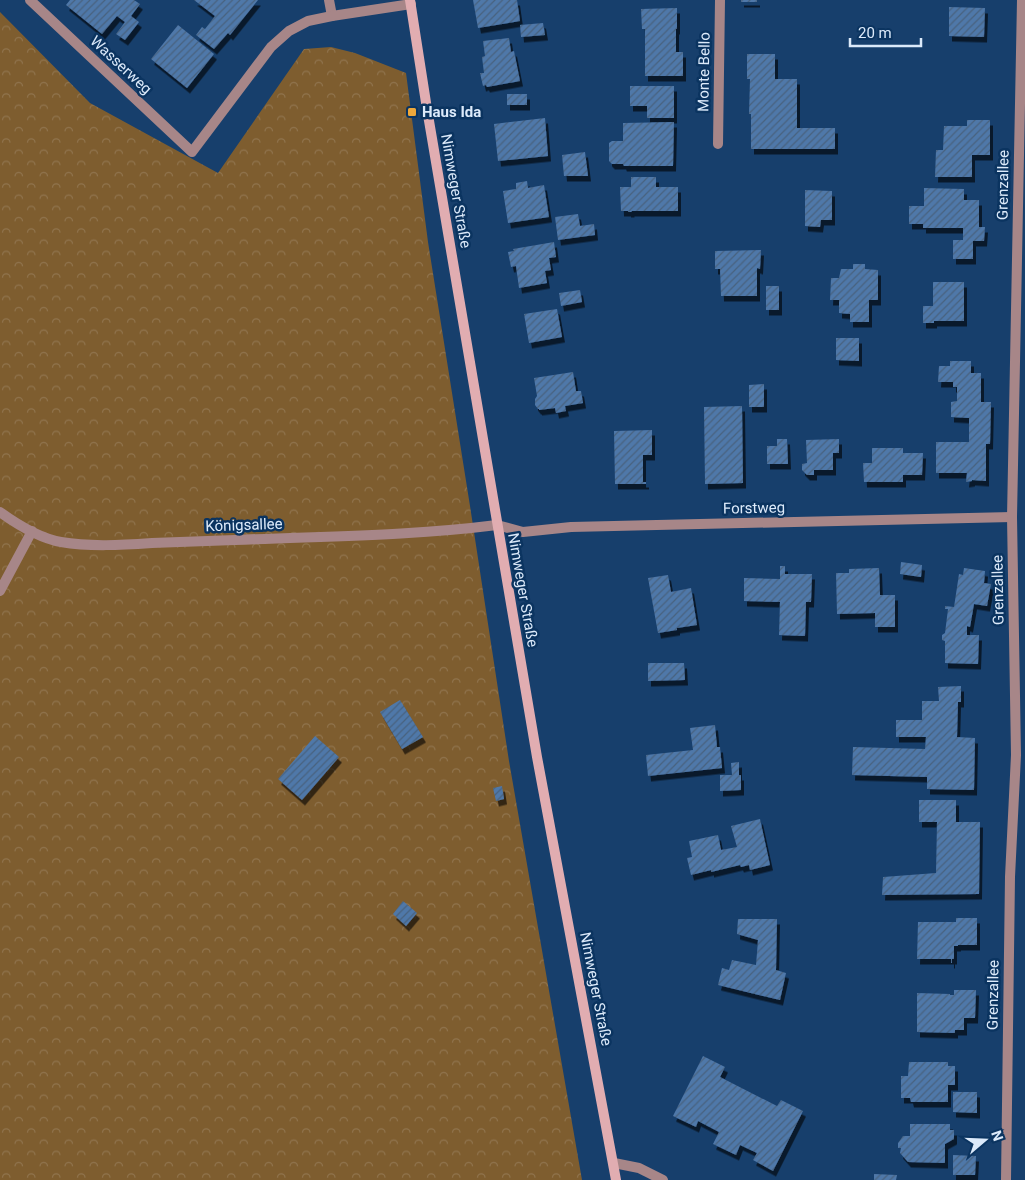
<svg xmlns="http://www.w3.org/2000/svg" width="1025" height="1180" font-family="Roboto,sans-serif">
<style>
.forest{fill:url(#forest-crowns)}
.building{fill:url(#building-hatch);filter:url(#shadow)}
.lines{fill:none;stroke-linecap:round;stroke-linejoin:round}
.service{stroke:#a78688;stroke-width:10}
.minor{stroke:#a78688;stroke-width:10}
.tertiary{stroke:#a78688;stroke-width:10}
.secondary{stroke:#e1adb1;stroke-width:10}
.poi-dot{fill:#eea83c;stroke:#0b3460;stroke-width:2}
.labels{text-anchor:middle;stroke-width:5;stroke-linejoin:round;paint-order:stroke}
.street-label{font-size:15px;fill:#dceafa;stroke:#0b3460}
.poi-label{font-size:15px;font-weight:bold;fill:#dceafa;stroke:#0b3460;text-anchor:start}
</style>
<defs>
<pattern id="forest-crowns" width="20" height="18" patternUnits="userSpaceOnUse" patternTransform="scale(1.25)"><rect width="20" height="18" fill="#7e5d2f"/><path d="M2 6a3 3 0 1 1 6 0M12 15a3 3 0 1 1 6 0" fill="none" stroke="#90744e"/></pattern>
<pattern id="building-hatch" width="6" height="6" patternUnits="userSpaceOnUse" patternTransform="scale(1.25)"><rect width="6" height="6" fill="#4f78a9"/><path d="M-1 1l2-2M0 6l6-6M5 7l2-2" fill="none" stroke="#49627f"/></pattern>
<filter id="shadow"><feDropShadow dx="3" dy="5.5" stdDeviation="0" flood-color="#0009"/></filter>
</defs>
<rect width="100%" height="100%" fill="#173f6c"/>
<path class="forest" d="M0 12 90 103 218 173 304 49 331 47 355 53 406 73 428 242 470 506 509 761 582 1180H0Z"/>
<g class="building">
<path d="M70 0H134L140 4 131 16 139 22 125 40 116 34 125 22 117 16 102 34 66 5Z"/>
<path d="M194 0H258L230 35 228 33 214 49 196 35 202 27 205 29 215 16Z"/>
<path d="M473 0H517L520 21 478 28Z"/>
<rect x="741" y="0" width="16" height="2"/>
<path d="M949 7 985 8 984 37 949 36Z"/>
<path d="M677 8V29H676V52H683V76H645V29H642L641 9Z"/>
<path d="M543 23 545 35 521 37 520 25Z"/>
<path d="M178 25 214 54 187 88 151 59Z"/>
<path d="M509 38 511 52 514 51 520 81 487 87 486 85 483 86 480 73H484L482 57 485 56 483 41Z"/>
<path d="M747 54H775V79H797V128H835V149H751V114H749L750 79H747Z"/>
<path d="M630 86H674V118H647V106H630Z"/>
<rect x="507" y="94" width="20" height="11"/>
<path d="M545 118 548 156 498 161 494 124Z"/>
<path d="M967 120H990V155H972V177H935L936 150H943L944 126H967Z"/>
<path d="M674 122 673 166H624L623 164H612L609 161V143L612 141H623V123Z"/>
<path d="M585 152 588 176H564L562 155Z"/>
<path d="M631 177H656V187H678V211H631L632 212H628V211H621L620 187H631Z"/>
<path d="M527 181 528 188 544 185 549 217 508 223 503 191 516 189V183Z"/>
<path d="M924 188 964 189V200H979V227H985L984 241H973V259H953V240H963V228H923V224H909V206H924Z"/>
<path d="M805 190 832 191V220H821L820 227 805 226Z"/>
<path d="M578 214 580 226 594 224 595 235 558 240 555 217Z"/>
<path d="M554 242 556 257 549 258 551 270 545 271 547 283 519 288 516 266 511 267 508 252 514 251 513 249Z"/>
<path d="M761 250 760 269 757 268V296H721L720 269H715V251Z"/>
<path d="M853 264H865V269L878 270V300H869V322H850V314L839 313V300H830L831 278H839L841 269H853Z"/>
<path d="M933 282H964V321H934V323H923V306H933Z"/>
<rect x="766" y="286" width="13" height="24"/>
<path d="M580 290 582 302 561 306 559 293Z"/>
<path d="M557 309 562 337 529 343 524 314Z"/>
<path d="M836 338H859V361L836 360Z"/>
<path d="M950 361H971V373H981V402H991L990 444H986V481L972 480V481L966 482 967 473H936V442H969V418L951 417V402L957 401V387H953V382H938L939 366H950Z"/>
<path d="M573 372 576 391H581L583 403 565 406 566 411 556 413 555 408 539 410V409H538L535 405V399L537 396 534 378Z"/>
<path d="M764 384V407H749V385Z"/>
<path d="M742 406 743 483 705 484 704 407Z"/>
<path d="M652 430V455H643V482H646V484H615L614 431Z"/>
<path d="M777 439H787L788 464H767V446H777Z"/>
<path d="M839 439V453H833V470H814V475H807L802 470V464L807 463 806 440Z"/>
<path d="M872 448H903V453H923L922 475H903V482H864L863 463H872Z"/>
<path d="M901 562 922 565 921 577 900 574Z"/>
<path d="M780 566H785V574H812L811 602H806L805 636 779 635 780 602 744 601V578L780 579Z"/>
<path d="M879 568 880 595H895V627H875V613L837 614 836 573H849V569Z"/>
<path d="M964 568 985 571 984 583 991 584 987 606 974 604 970 627 967 626V635H979L978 664 945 663V641L942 640V635L945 633 948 609H945V606L954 607 959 574 963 575Z"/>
<path d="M668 575 671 592 691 588 697 625 677 628V630L658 633 648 578Z"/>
<path d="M648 663H684L685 680 648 681Z"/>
<path d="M961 686V702H958L957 737 975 738 974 790 927 789V777L852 775 853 747 925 749 926 737H896V720H922V701H939L938 687Z"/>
<path d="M400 700 423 737 402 749 380 712Z"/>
<path d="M715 725 717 747H720L722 768 648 776 646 755 693 750 690 728Z"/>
<path d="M315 736 339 757 302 800 278 779Z"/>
<path d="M739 762V775H741V790L720 791V775H732L731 763Z"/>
<path d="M502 786 504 799 496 801 493 788Z"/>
<path d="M919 800H956V822H980L979 894 882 895 883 877 936 873 937 822H919Z"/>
<path d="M760 819 770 865 750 870 749 865 741 867 740 865 711 872V870L691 875 687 858 692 857 689 841 718 835 721 850 737 847 731 826Z"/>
<path d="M403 901 417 913 406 926 393 914Z"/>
<path d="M956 918H977V945H958V946H954V959H952V963H951V959H917L918 922H956Z"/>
<path d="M738 919H777L776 970 786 973 780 1000 718 985 722 968 729 970 732 960 756 965 758 940 737 934Z"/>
<path d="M954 990H976L975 1018H964V1030H955V1033L917 1032V993L950 994V995H954Z"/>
<path d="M703 1056 725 1067 720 1077 777 1106 781 1100 803 1111 773 1171 753 1160 757 1153 740 1145 736 1155 713 1144 719 1132 698 1121 696 1127 673 1116Z"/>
<path d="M909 1062H948V1066H955V1085H948V1102H911L910 1098H901V1076H908Z"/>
<path d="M953 1092H977V1113L953 1112Z"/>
<path d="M910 1124H950V1130H954V1139L945 1144V1163L908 1162 900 1153 901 1148H898V1143L903 1136H910Z"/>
<path d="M953 1155 976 1156 975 1175H953Z"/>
<path d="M874 1174 897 1175 896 1180H874Z"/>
</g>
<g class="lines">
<g class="service">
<path d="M329 0 332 16"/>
<path d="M0 591 32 531"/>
</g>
<g class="minor">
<path d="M30 0 192 152 271 47 289 31 308 21 332 16 411 4"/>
<path d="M718 144 720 0"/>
<path d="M497 525 523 532 571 527 1012 517"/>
<path d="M614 1163 639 1168 663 1180"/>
<path d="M1006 1180 1010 877 1016 755 1012 517 1022 0"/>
</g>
<path class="tertiary" d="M0 512C18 525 39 538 61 542 90 547 122 545 152 543 180 542 208 541 235 540 323 536 410 536 497 525"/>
<path class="secondary" d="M410 0 427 109 537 757 616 1180"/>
</g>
<rect class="poi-dot" x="407" y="107" width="10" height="10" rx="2.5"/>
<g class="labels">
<g class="street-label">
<text transform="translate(121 65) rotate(43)" y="5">Wasserweg</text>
<text transform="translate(704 72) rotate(-89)" y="5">Monte Bello</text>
<text transform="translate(1003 185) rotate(-89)" y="5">Grenzallee</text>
<text transform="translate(456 191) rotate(80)" y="5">Nimweger Straße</text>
<text transform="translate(754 508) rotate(-1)" y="5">Forstweg</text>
<text transform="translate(244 525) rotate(-2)" y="5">Königsallee</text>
<text transform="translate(523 590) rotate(80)" y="5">Nimweger Straße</text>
<text transform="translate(998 590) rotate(-91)" y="5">Grenzallee</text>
<text transform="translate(596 989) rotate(79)" y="5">Nimweger Straße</text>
<text transform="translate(993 995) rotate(-89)" y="5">Grenzallee</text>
</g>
<g class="poi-label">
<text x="422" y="117">Haus Ida</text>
</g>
</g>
<g transform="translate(985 1140) rotate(71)" stroke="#0b3460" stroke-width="4" paint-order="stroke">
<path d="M0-4L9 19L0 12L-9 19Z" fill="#dceafa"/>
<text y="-8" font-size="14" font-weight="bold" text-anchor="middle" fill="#dceafa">N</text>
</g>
<path d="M850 38v8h71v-8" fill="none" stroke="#dceafa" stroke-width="2.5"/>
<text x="858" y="38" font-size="15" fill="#dceafa" stroke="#0b3460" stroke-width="4" paint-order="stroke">20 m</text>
</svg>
